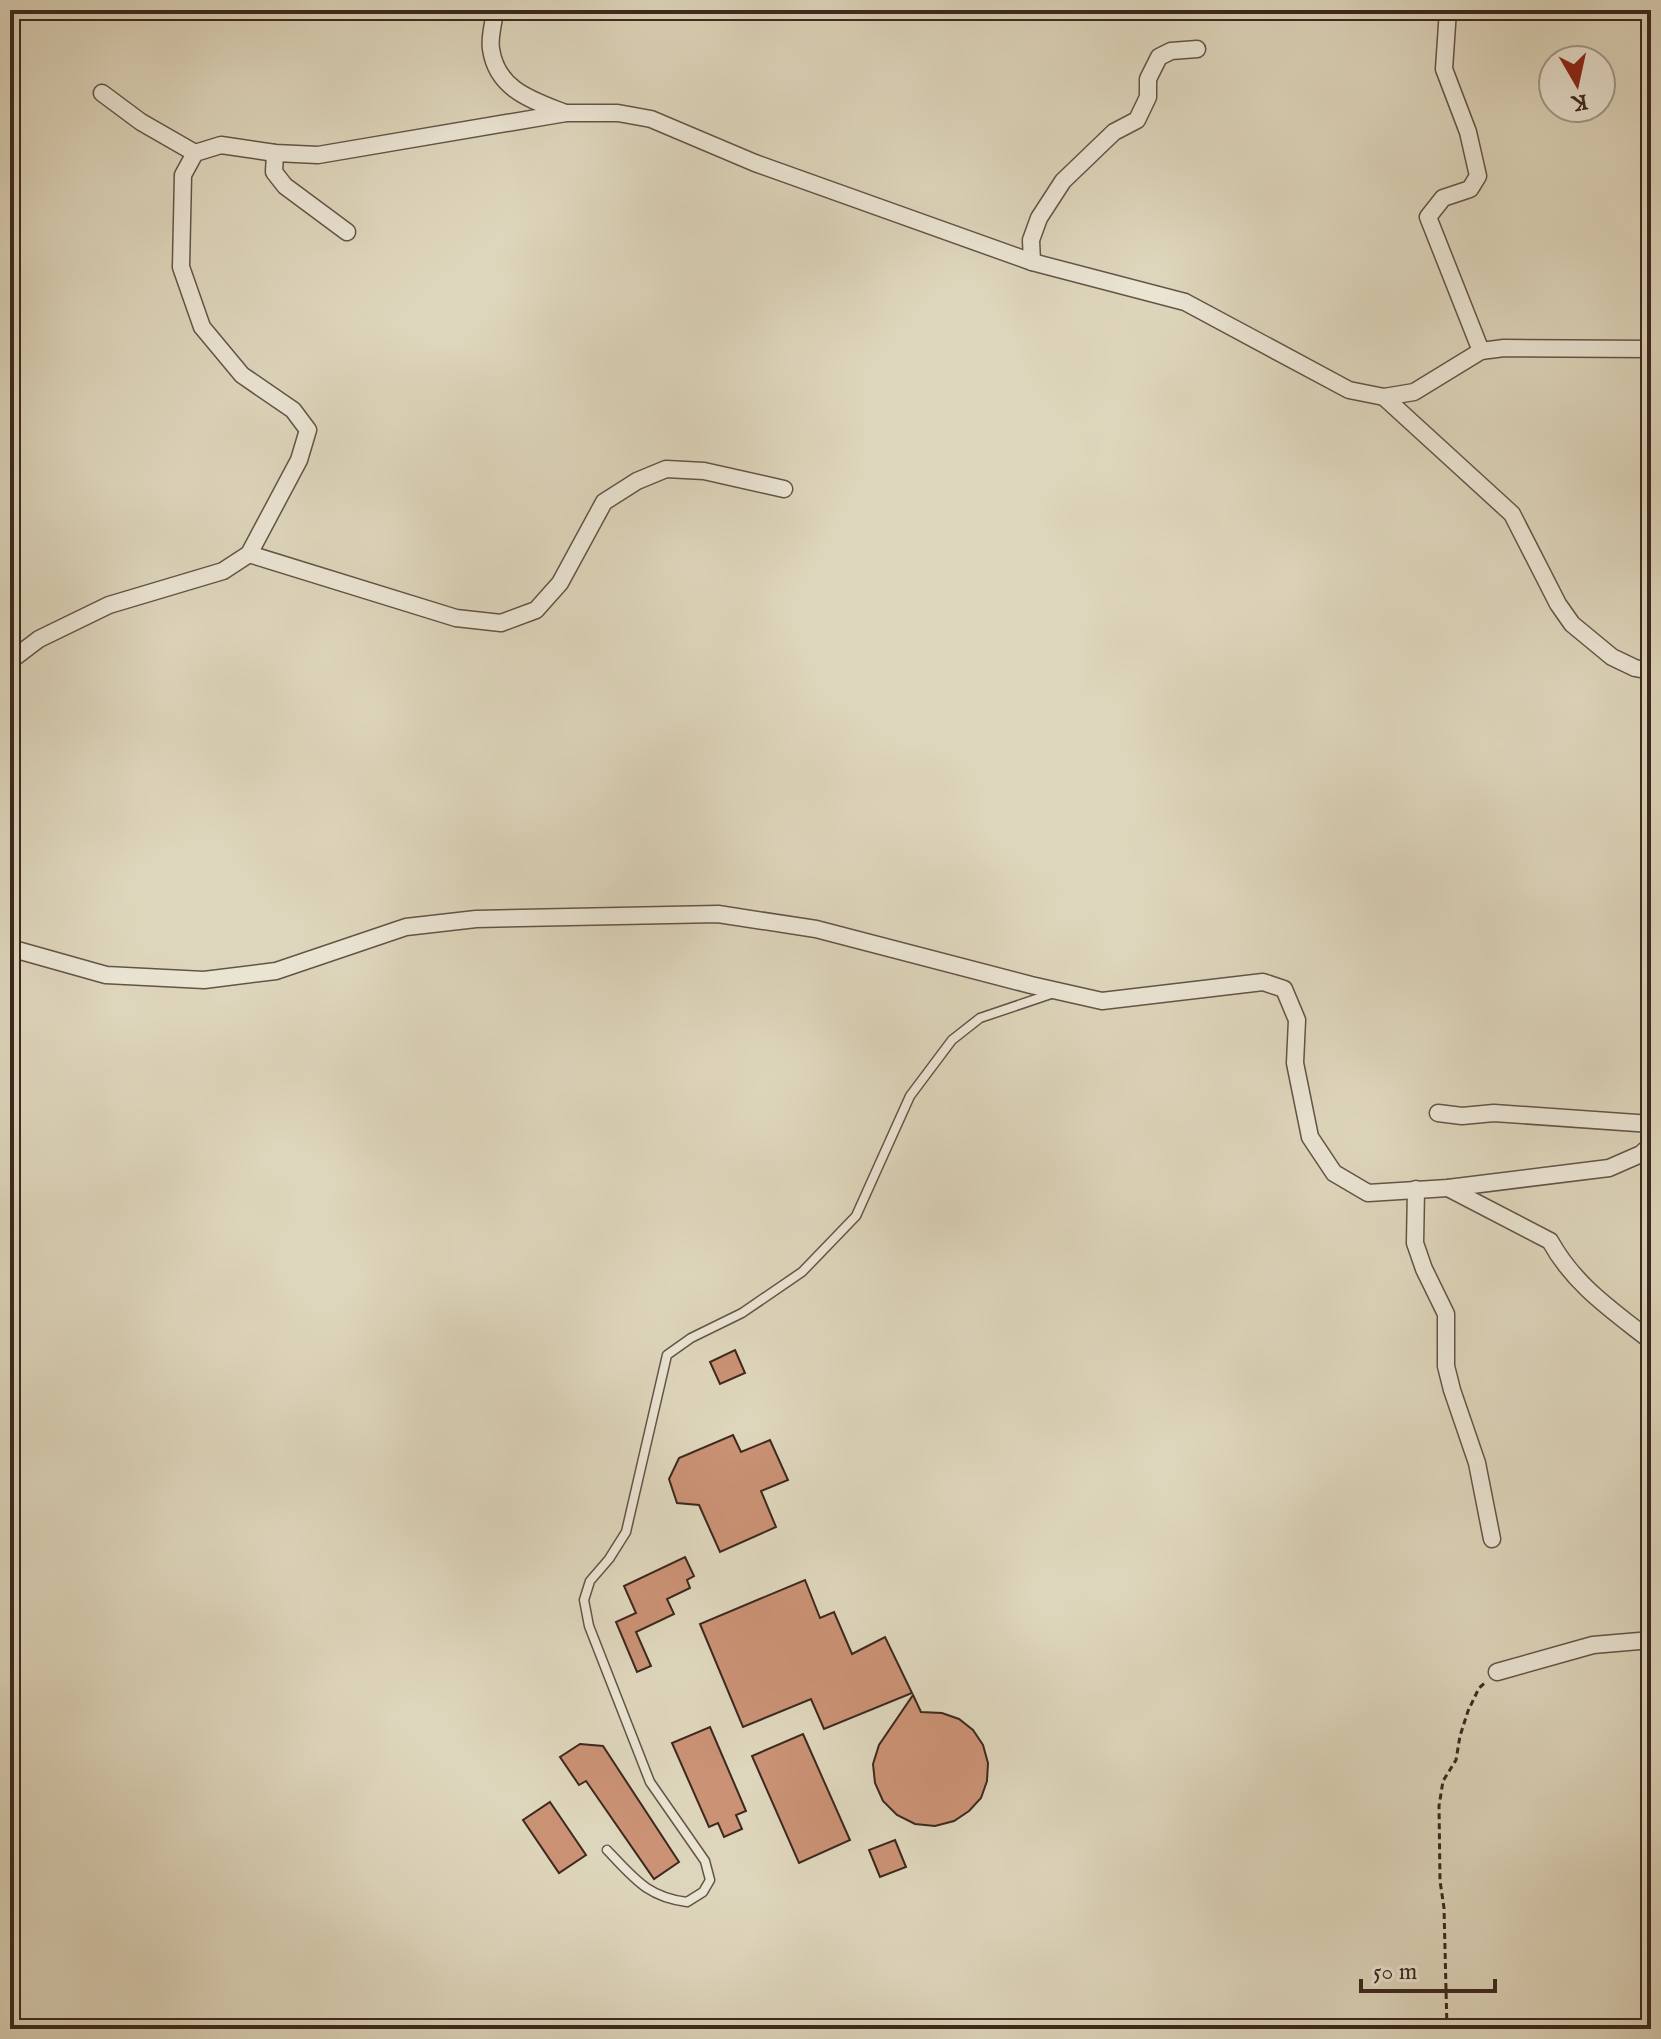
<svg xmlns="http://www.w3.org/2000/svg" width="1661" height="2039" font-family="'IM FELL English',serif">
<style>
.building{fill:#cb9275;stroke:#3c291f;stroke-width:2}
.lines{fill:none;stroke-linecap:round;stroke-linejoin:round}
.service-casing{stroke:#645446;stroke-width:11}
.minor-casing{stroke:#645446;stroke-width:19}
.path{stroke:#3c291f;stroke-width:3;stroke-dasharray:6 4;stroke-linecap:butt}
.service{stroke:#eae4d3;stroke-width:8}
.minor{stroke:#eae4d3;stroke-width:16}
</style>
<rect width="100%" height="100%" fill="#ded6bc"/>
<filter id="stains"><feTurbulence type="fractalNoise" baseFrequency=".0025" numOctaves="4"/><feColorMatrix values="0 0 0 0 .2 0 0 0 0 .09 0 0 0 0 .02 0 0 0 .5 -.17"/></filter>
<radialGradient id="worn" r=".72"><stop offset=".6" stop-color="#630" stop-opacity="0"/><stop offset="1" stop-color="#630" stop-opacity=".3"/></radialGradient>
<g class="building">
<path d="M735 1350 745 1373 720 1384 710 1362Z"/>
<path d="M733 1435 741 1452 770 1440 788 1480 761 1491 776 1527 720 1552 699 1505 677 1503 669 1479 679 1458Z"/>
<path d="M685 1557 694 1576 687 1580 690 1588 667 1599 674 1614 636 1632 651 1666 637 1672 616 1622 636 1613 624 1586Z"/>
<path d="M805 1580 820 1618 834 1612 852 1654 885 1637 912 1693 824 1729 811 1699 743 1727 700 1624Z"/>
<path d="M913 1695 921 1712 942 1713 959 1719 973 1730 983 1745 988 1763 987 1781 981 1798 969 1811 954 1821 935 1826 915 1824 897 1815 883 1801 875 1783 873 1764 879 1745Z"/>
<path d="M710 1727 746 1811 736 1815 742 1829 724 1837 718 1823 709 1827 672 1743Z"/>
<path d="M803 1734 850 1840 799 1863 752 1756Z"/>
<path d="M580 1744 603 1746 679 1862 654 1879 586 1781 579 1785 560 1757Z"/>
<path d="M550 1802 586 1855 559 1873 523 1820Z"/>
<path d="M895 1840 906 1867 880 1877 869 1850Z"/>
</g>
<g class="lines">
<g class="service-casing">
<path id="service" d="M607 1850C634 1878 647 1897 687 1902L703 1892 710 1880 705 1861 650 1782 589 1626 584 1600 590 1581 609 1559 626 1532 667 1355 691 1338 742 1313 802 1272 856 1216 910 1096 952 1040 980 1018 1054 993"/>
</g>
<g class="minor-casing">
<g id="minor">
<path d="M495 10C494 22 489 37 491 49 497 90 532 100 565 113"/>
<path d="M1448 10 1444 69 1468 132 1478 176 1470 189 1443 198 1428 217 1481 351"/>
<path d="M102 93 141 122 195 153"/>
<path d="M275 153 274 172 285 186 347 232"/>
<path d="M1032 262 1031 240 1039 218 1063 181 1114 132 1137 120 1148 97V79L1159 57 1171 51 1197 49"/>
<path d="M1384 397 1512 514 1558 604 1572 624 1612 657 1635 668 1651 671"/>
<path d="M249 554 456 618 501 623 536 610 560 583 604 502 637 481 666 469 704 471 784 489"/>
<path d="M10 661 39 639 109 605 223 571 249 554 299 460 308 430 293 410 242 375 202 327 181 267 183 175 195 153 221 145 275 153 318 155 566 113H618L651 119 755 163 1032 262 1185 302 1349 390 1384 397 1414 392 1481 351 1504 348 1651 349"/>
<path d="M10 948 106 975 204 980 276 971 406 927 476 919 718 914 816 929 1031 985 1102 1001 1263 982 1284 989 1297 1020 1295 1063 1310 1137 1334 1173 1368 1193 1448 1188 1609 1168 1641 1154 1651 1145"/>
<path d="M1438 1113 1462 1116 1494 1113 1651 1124"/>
<path d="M1448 1188 1550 1241C1575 1286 1612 1310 1651 1341"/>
<path d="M1416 1189 1415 1243 1424 1269 1446 1314V1366L1452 1390 1477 1463 1492 1539"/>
<path d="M1497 1672 1593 1645 1651 1640"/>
</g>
</g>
<path class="path" d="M1447 2029 1444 1908 1440 1881 1439 1806 1443 1781 1456 1760 1460 1736 1468 1711 1479 1688 1486 1682"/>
<use href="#service" class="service"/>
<use href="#minor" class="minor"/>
</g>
<rect width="1661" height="2039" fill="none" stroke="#ded6bc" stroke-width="40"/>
<rect x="12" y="12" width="1637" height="2015" fill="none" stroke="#3c291f" stroke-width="4"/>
<rect x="20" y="20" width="1621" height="1999" fill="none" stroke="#3c291f" stroke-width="2"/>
<g transform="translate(1577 84) rotate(171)"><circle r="38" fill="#eae4d3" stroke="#a4998b" stroke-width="2"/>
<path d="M0-6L14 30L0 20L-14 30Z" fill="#8f2418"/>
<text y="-12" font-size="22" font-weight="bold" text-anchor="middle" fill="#3c291f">K</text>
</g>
<path d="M1361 1979v12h134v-12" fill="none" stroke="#3c291f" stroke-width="4"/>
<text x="1373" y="1979" font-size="24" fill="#3c291f" stroke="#eae4d3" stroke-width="6" paint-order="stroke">50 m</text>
<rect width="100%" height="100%" filter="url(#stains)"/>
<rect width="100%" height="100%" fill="url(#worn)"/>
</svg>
